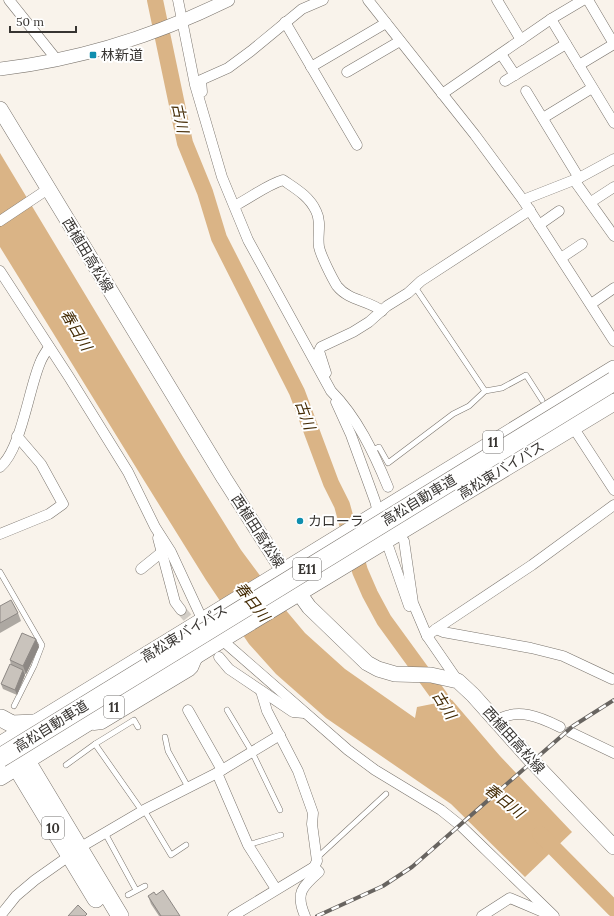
<svg xmlns="http://www.w3.org/2000/svg" width="614" height="916" font-family="Lora,'Noto Sans JP',serif">
<style>
.water{fill:#dab486}
.lines{fill:none;stroke-linecap:round;stroke-linejoin:round}
.river{stroke:#dab486;stroke-width:16}
.minor-tunnel{stroke:#d2cdc6;stroke-width:10;stroke-dasharray:10 5;stroke-linecap:butt}
.service-casing{stroke:#7a746d;stroke-width:6}
.minor-casing{stroke:#7a746d;stroke-width:11}
.tertiary-casing{stroke:#7a746d;stroke-width:14}
.secondary-casing{stroke:#7a746d;stroke-width:16}
.primary-casing{stroke:#7a746d;stroke-width:18}
.trunk-casing{stroke:#7a746d;stroke-width:18}
.service{stroke:#fff;stroke-width:5}
.minor{stroke:#fff;stroke-width:10}
.tertiary{stroke:#fff;stroke-width:13}
.secondary{stroke:#fff;stroke-width:15}
.primary{stroke:#fff;stroke-width:17}
.trunk{stroke:#fff;stroke-width:17}
.rail-casing{stroke:#686460;stroke-width:4}
.rail{stroke:#fff;stroke-width:2.5;stroke-dasharray:8;stroke-linecap:butt}
.motorway-bridge-casing{stroke:#7a746d;stroke-width:20;stroke-linecap:butt}
.motorway-bridge{stroke:#fff;stroke-width:19}
.wall{fill:#ada8a2}
.shaded-wall{fill:#8d8884}
.building{fill:#c9c3bc;stroke:#8d8884}
.poi-dot{fill:#0f8eae;stroke:#fff;stroke-width:1.5}
.labels{text-anchor:middle;stroke-width:4;stroke-linejoin:round;paint-order:stroke}
.shield{fill:#fff;stroke:#73716f;stroke-width:1}
.shield-label{font-size:13px;font-weight:bold;fill:#373431}
.poi-label{font-size:14px;fill:#373431;stroke:#fff;text-anchor:start}
.street-label{font-size:14px;fill:#373431;stroke:#fff}
.water-label{font-size:15px;font-style:italic;fill:#422902;stroke:#fff}
</style>
<rect width="100%" height="100%" fill="#f9f3eb"/>
<path class="water" d="M0 153 183 457 241 550 284 608 305 633 345 669 415 718 417 707 452 700 500 756 572 832 525 877 451 804 326 718 276 674 249 644 206 580 145 482 0 247Z"/>
<g class="lines">
<g class="river">
<path d="M155 0 185 143 205 192 219 238 297 392 331 483 342 505 360 571 370 594 384 620 440 697 454 720"/>
<path d="M540 834 614 909"/>
</g>
<path class="minor-tunnel" d="M181 610 198 630"/>
<g class="service-casing">
<g id="service">
<path d="M415 287 485 391"/>
<path d="M372 450 379 447 388 463 453 414 469 406 485 391 502 388 526 375 542 400"/>
<path d="M0 572 42 645 34 666 14 706"/>
<path d="M227 710 252 752 280 810"/>
<path d="M138 727 134 720 95 744 142 811"/>
<path d="M165 737 168 751 188 787"/>
<path d="M66 765 95 744"/>
<path d="M144 810 171 855 186 845"/>
<path d="M105 833 136 890"/>
<path d="M248 845 281 835"/>
<path d="M318 859 320 855 386 794"/>
<path d="M128 895 145 886"/>
</g>
</g>
<g class="minor-casing">
<g id="minor">
<path d="M9 0 57 60"/>
<path d="M178 0 195 85 222 177 248 240 331 391C357 417 374 453 388 487"/>
<path d="M368 0 475 135 523 200 614 341"/>
<path d="M497 0 521 40"/>
<path d="M588 0 614 44"/>
<path d="M551 19 614 123"/>
<path d="M285 22 357 145"/>
<path d="M501 54 515 75"/>
<path d="M579 65 614 44"/>
<path d="M311 67 386 23"/>
<path d="M347 72 400 41"/>
<path d="M505 81 566 44"/>
<path d="M526 91 579 178"/>
<path d="M202 92 201 80 228 68 251 51 302 9 323 0"/>
<path d="M442 94 551 19 583 0"/>
<path d="M543 118 592 88"/>
<path d="M574 180 614 236"/>
<path d="M523 200 579 178 614 159"/>
<path d="M591 202 614 187"/>
<path d="M238 204C253 196 267 185 283 180 296 189 309 196 316 211 322 223 317 235 319 247 321 256 332 278 337 286 349 301 368 300 382 311"/>
<path d="M0 221 48 189"/>
<path d="M539 225 559 211"/>
<path d="M561 258 582 244"/>
<path d="M0 271 69 377 128 472 155 527 171 552 203 621"/>
<path d="M591 304 614 288"/>
<path d="M326 373 319 351 321 347 353 332 369 322 387 306 408 293 421 281 530 210"/>
<path d="M336 402 351 435 375 501 378 512"/>
<path d="M573 427 614 490"/>
<path d="M0 467C21 450 29 388 40 363 42 357 46 352 49 347"/>
<path d="M0 534 49 514 63 504 41 464 17 436"/>
<path d="M158 538 175 602 181 610"/>
<path d="M386 540 409 606"/>
<path d="M404 541 413 603 427 636 458 681"/>
<path d="M141 569 162 552"/>
<path d="M436 629 443 632 531 648 563 656 612 679"/>
<path d="M427 636 436 629 532 565 614 505"/>
<path d="M222 640 348 750 375 770 441 810 461 826 554 916"/>
<path d="M219 657 229 669 293 712 304 713"/>
<path d="M188 710 222 770"/>
<path d="M496 721C517 707 540 717 560 727"/>
<path d="M89 722 94 725 102 724 190 671 193 668 199 654"/>
<path d="M570 732 614 753"/>
<path d="M276 889 248 845 217 773 280 735"/>
<path d="M0 916 16 896 35 880 86 844 144 810 217 773"/>
<path d="M233 916 314 867 317 861 312 824 313 813 298 771 267 711 261 691"/>
<path d="M305 916C295 893 302 887 319 872L314 867"/>
<path d="M482 916 510 898 543 912H549"/>
</g>
</g>
<g class="tertiary-casing">
<path id="tertiary" d="M0 69C78 60 157 35 228 0"/>
</g>
<g class="secondary-casing">
<path id="secondary" d="M0 109 224 478 284 572 309 607 367 663 378 669 395 674 431 675 458 681 473 695 532 761 614 847"/>
</g>
<g class="primary-casing">
<g id="primary">
<path d="M19 748 120 916"/>
<path d="M9 755 96 899"/>
</g>
</g>
<g class="trunk-casing">
<g id="trunk">
<path d="M1 718 12 724 34 723"/>
<path d="M0 745 614 369"/>
<path d="M0 777 227 636 614 402"/>
</g>
</g>
<use href="#service" class="service"/>
<use href="#minor" class="minor"/>
<use href="#tertiary" class="tertiary"/>
<use href="#secondary" class="secondary"/>
<use href="#primary" class="primary"/>
<use href="#trunk" class="trunk"/>
<g class="rail-casing">
<path id="rail" d="M317 916 383 886 412 867 573 726 614 700"/>
</g>
<use href="#rail" class="rail"/>
<g class="motorway-bridge-casing">
<path id="motorway-bridge" d="M0 758 614 381"/>
</g>
<use href="#motorway-bridge" class="motorway-bridge"/>
</g>
<g class="wall">
<path d="M0 606 18 613 21 621 0 633Z"/>
<path d="M36 639 39 647 26 674H25V675L17 695 3 689 1 684 11 665 10 660Z"/>
<path d="M156 895 180 916H159L151 904 148 896Z"/>
</g>
<g class="shaded-wall">
<path d="M36 639 39 647 26 674 23 666Z"/>
<path d="M23 670 25 675 17 695 15 690Z"/>
</g>
<g class="building">
<path d="M11 600 18 613 0 623V606Z"/>
<path d="M22 633 36 639 23 666 10 660Z"/>
<path d="M10 664 23 670 15 690 1 684Z"/>
<path d="M163 890 180 916H161L148 896 154 892 156 895Z"/>
<path d="M78 905 87 914 85 916H68Z"/>
</g>
<g class="poi-dot">
<rect x="89" y="51" width="8" height="8" rx="2"/>
<circle cx="300" cy="521" r="4"/>
</g>
<g class="labels">
<g class="shield">
<rect x="483" y="431" width="20" height="22" rx="3"/>
<rect x="293" y="558" width="28" height="22" rx="3"/>
<rect x="104" y="696" width="20" height="22" rx="3"/>
<rect x="42" y="817" width="22" height="22" rx="3"/>
</g>
<g class="shield-label">
<text x="493" y="447">11</text>
<text x="307" y="574">E11</text>
<text x="114" y="712">11</text>
<text x="53" y="833">10</text>
</g>
<g class="poi-label">
<text x="101" y="60">林新道</text>
<text x="308" y="526">カローラ</text>
</g>
<g class="street-label">
<text transform="translate(88 255) rotate(59)" y="5">西植田高松線</text>
<text transform="translate(501 470) rotate(-31)" y="5">高松東バイパス</text>
<text transform="translate(419 500) rotate(-31)" y="5">高松自動車道</text>
<text transform="translate(258 531) rotate(57)" y="5">西植田高松線</text>
<text transform="translate(184 633) rotate(-31)" y="5">高松東バイパス</text>
<text transform="translate(51 726) rotate(-32)" y="5">高松自動車道</text>
<text transform="translate(514 740) rotate(48)" y="5">西植田高松線</text>
</g>
<g class="water-label">
<text transform="translate(180 118) rotate(78)" y="5">古川</text>
<text transform="translate(76 330) rotate(59)" y="5">春日川</text>
<text transform="translate(305 415) rotate(70)" y="5">古川</text>
<text transform="translate(252 602) rotate(52)" y="5">春日川</text>
<text transform="translate(444 705) rotate(58)" y="5">古川</text>
<text transform="translate(504 801) rotate(38)" y="5">春日川</text>
</g>
</g>
<path d="M10 26v6h66v-6" fill="none" stroke="#373431" stroke-width="2"/>
<text x="16" y="26" font-size="12" fill="#373431" stroke="#ffffff" stroke-width="3" paint-order="stroke">50 m</text>
</svg>
